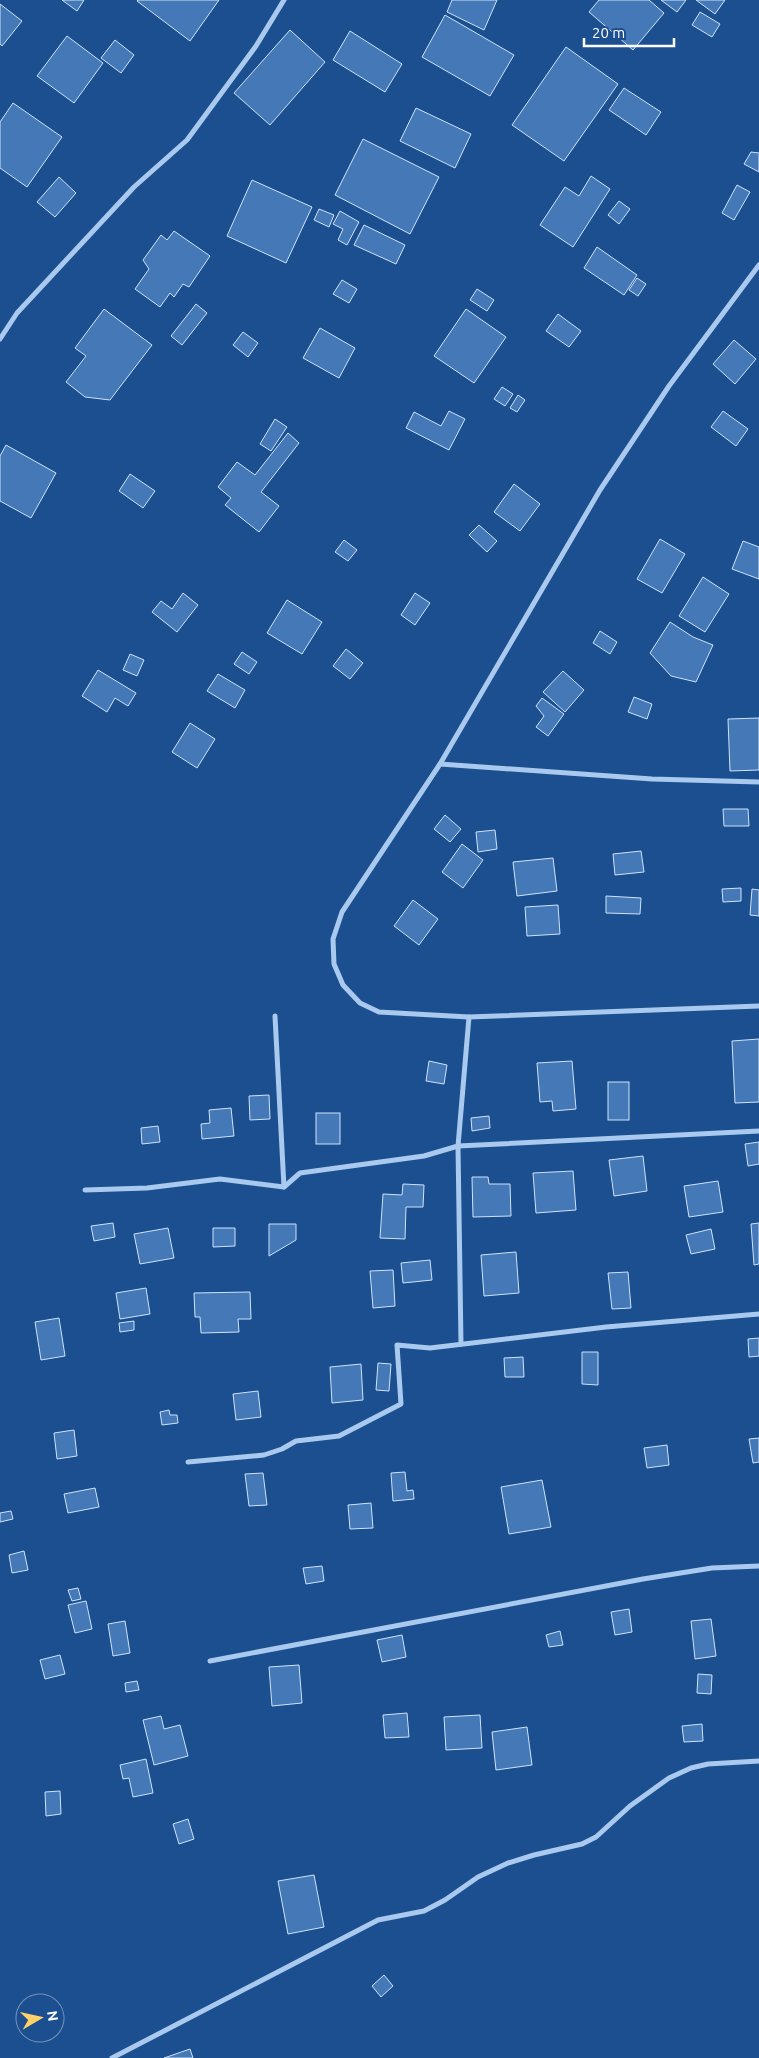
<svg xmlns="http://www.w3.org/2000/svg" width="759" height="2058" font-family="Ubuntu,sans-serif">
<style>
.building{fill:#4478b7;stroke:#cfe3fa}
.lines{fill:none;stroke-linecap:round;stroke-linejoin:round}
.street{stroke:#a9c9ee;stroke-width:5}
</style>
<rect width="100%" height="100%" fill="#1b4f8f"/>
<g class="building">
<path d="M62 0H84L77 11Z"/>
<path d="M138 0H219L190 41 137 1Z"/>
<path d="M452 0H497L484 30 447 12Z"/>
<path d="M599 0H649L664 13 633 50 589 12Z"/>
<path d="M661 0H686L677 12Z"/>
<path d="M696 0H725L715 14Z"/>
<path d="M0 4 22 21 2 46 0 44Z"/>
<path d="M700 12 720 24 712 37 692 25Z"/>
<path d="M445 15 514 55 490 96 422 57Z"/>
<path d="M290 30 325 62 270 125 234 93Z"/>
<path d="M350 31 402 64 385 92 333 60Z"/>
<path d="M67 36 103 63 74 103 37 76Z"/>
<path d="M115 40 134 55 121 73 101 58Z"/>
<path d="M566 47 618 84 564 161 512 125Z"/>
<path d="M624 88 661 112 646 135 609 110Z"/>
<path d="M13 103 62 137 27 187 0 168V122Z"/>
<path d="M416 108 471 134 455 168 400 141Z"/>
<path d="M363 139 439 177 410 234 335 195Z"/>
<path d="M751 152 759 153V172L744 164Z"/>
<path d="M591 176 610 189 573 247 540 225 565 187 579 196Z"/>
<path d="M59 177 76 193 55 217 37 202Z"/>
<path d="M252 180 312 207 286 263 227 236Z"/>
<path d="M737 185 750 192 734 220 722 213Z"/>
<path d="M619 201 630 209 619 224 608 215Z"/>
<path d="M319 209 334 215 329 227 314 220Z"/>
<path d="M340 211 359 222 347 245 338 240 343 229 333 224Z"/>
<path d="M364 225 405 245 396 264 354 245Z"/>
<path d="M174 231 210 256 189 287 183 284 174 297 170 293 160 307 135 289 149 269 143 260 161 235 167 240Z"/>
<path d="M597 247 637 275 624 295 584 268Z"/>
<path d="M637 278 646 284 638 296 629 290Z"/>
<path d="M342 280 357 289 349 303 333 294Z"/>
<path d="M477 289 494 300 487 311 470 300Z"/>
<path d="M196 304 207 313 182 345 171 336Z"/>
<path d="M104 309 152 345 110 400 85 397 66 382 86 356 75 348Z"/>
<path d="M466 309 506 337 474 383 434 356Z"/>
<path d="M558 314 581 331 569 347 546 331Z"/>
<path d="M320 328 355 348 339 378 303 358Z"/>
<path d="M243 332 258 343 248 357 233 345Z"/>
<path d="M734 340 756 359 735 384 713 364Z"/>
<path d="M502 387 513 394 505 406 494 399Z"/>
<path d="M518 395 525 400 517 412 510 408Z"/>
<path d="M449 411 465 419 449 450 406 428 414 412 441 426Z"/>
<path d="M723 411 748 429 736 446 711 427Z"/>
<path d="M275 419 287 427 271 451 260 444Z"/>
<path d="M288 433 299 443 261 492 279 506 259 532 225 505 231 498 218 487 237 462 255 475Z"/>
<path d="M6 445 56 473 31 518 0 501V456Z"/>
<path d="M130 474 155 491 143 508 119 491Z"/>
<path d="M514 484 540 504 520 531 494 512Z"/>
<path d="M479 525 497 541 487 552 469 535Z"/>
<path d="M660 539 685 554 662 593 637 579Z"/>
<path d="M344 540 357 550 348 561 335 552Z"/>
<path d="M743 541 759 547V579L732 569Z"/>
<path d="M703 577 729 594 705 632 679 616Z"/>
<path d="M183 593 198 605 177 632 152 612 161 601 172 609Z"/>
<path d="M415 593 430 603 415 625 401 615Z"/>
<path d="M287 600 322 622 302 654 267 633Z"/>
<path d="M670 622 693 637 713 645 696 682 671 676 650 653Z"/>
<path d="M600 631 617 642 610 654 593 643Z"/>
<path d="M346 649 363 663 350 679 333 666Z"/>
<path d="M242 652 257 662 249 674 234 664Z"/>
<path d="M130 654 144 660 137 676 123 670Z"/>
<path d="M98 670 136 693 128 706 115 698 107 712 82 696Z"/>
<path d="M563 671 584 690 565 712 543 692Z"/>
<path d="M218 674 245 690 235 708 207 691Z"/>
<path d="M634 697 652 704 647 719 628 712Z"/>
<path d="M542 698 564 714 548 736 536 727 544 716 536 706Z"/>
<path d="M759 718V770L730 771 728 719Z"/>
<path d="M190 723 215 739 197 768 172 752Z"/>
<path d="M723 809H748L749 826H724Z"/>
<path d="M445 815 461 829 450 842 434 829Z"/>
<path d="M495 830 497 849 478 852 476 832Z"/>
<path d="M462 844 483 860 463 888 442 872Z"/>
<path d="M641 851 644 872 615 875 613 854Z"/>
<path d="M553 858 557 891 517 896 513 862Z"/>
<path d="M741 888V901L723 902 722 889Z"/>
<path d="M752 889 759 890V916L750 915Z"/>
<path d="M606 896 641 898 640 914 606 913Z"/>
<path d="M413 900 438 919 419 945 394 926Z"/>
<path d="M558 905 560 934 527 936 525 907Z"/>
<path d="M759 1039V1102L735 1103 732 1041Z"/>
<path d="M429 1061 447 1065 444 1084 426 1081Z"/>
<path d="M572 1061 576 1109 553 1111 552 1101 540 1102 537 1063Z"/>
<rect x="608" y="1082" width="21" height="38"/>
<path d="M269 1095 270 1119 250 1120 249 1096Z"/>
<path d="M231 1108 234 1136 202 1139 201 1124 210 1123 209 1110Z"/>
<rect x="316" y="1113" width="24" height="31"/>
<path d="M489 1116 490 1128 472 1131 471 1118Z"/>
<path d="M158 1126 160 1142 142 1144 141 1128Z"/>
<path d="M759 1142V1164L748 1166 745 1144Z"/>
<path d="M643 1156 647 1191 614 1196 609 1160Z"/>
<path d="M573 1171 576 1210 536 1213 533 1173Z"/>
<path d="M472 1177H488L489 1184H510L511 1216 473 1217Z"/>
<path d="M718 1181 723 1212 689 1217 684 1186Z"/>
<path d="M403 1184 424 1185 423 1207H406L405 1239 380 1238 383 1194 402 1195Z"/>
<path d="M113 1223 115 1237 94 1241 91 1226Z"/>
<path d="M759 1223V1264L754 1265 751 1224Z"/>
<path d="M269 1224H296V1240L269 1256Z"/>
<path d="M168 1228 174 1258 140 1264 134 1234Z"/>
<path d="M213 1228H235V1246L213 1247Z"/>
<path d="M711 1229 715 1249 691 1254 686 1235Z"/>
<path d="M516 1252 519 1293 484 1296 481 1255Z"/>
<path d="M430 1260 432 1280 403 1283 401 1263Z"/>
<path d="M393 1270 395 1306 373 1308 370 1271Z"/>
<path d="M628 1272 631 1308 612 1309 608 1273Z"/>
<path d="M146 1288 150 1314 120 1319 116 1293Z"/>
<path d="M250 1292 251 1319H238L239 1332 201 1333 200 1317H195L194 1293Z"/>
<path d="M59 1318 65 1356 41 1360 35 1322Z"/>
<path d="M134 1321V1330L120 1332 119 1323Z"/>
<path d="M759 1338V1356L749 1357 748 1339Z"/>
<path d="M582 1352H598V1385L582 1384Z"/>
<path d="M523 1357 524 1377H505L504 1358Z"/>
<path d="M378 1363 391 1364 389 1391 376 1390Z"/>
<path d="M361 1364 363 1400 332 1403 330 1367Z"/>
<path d="M258 1391 261 1417 236 1420 233 1394Z"/>
<path d="M169 1410 170 1415H177L178 1423 162 1425 160 1412Z"/>
<path d="M74 1430 77 1456 57 1459 54 1433Z"/>
<path d="M759 1438V1462L753 1463 749 1439Z"/>
<path d="M667 1445 669 1465 647 1468 644 1448Z"/>
<path d="M405 1472 407 1491 413 1490 414 1499 393 1501 391 1473Z"/>
<path d="M263 1473 267 1505 249 1506 245 1474Z"/>
<path d="M542 1480 551 1527 509 1534 501 1487Z"/>
<path d="M95 1488 99 1507 68 1513 64 1494Z"/>
<path d="M371 1503 373 1528 350 1529 348 1505Z"/>
<path d="M11 1511 13 1519 0 1522V1513Z"/>
<path d="M24 1551 28 1570 12 1573 9 1555Z"/>
<path d="M322 1566 324 1581 306 1584 303 1568Z"/>
<path d="M78 1588 81 1599 72 1601 68 1590Z"/>
<path d="M86 1601 92 1629 75 1633 68 1605Z"/>
<path d="M629 1609 632 1632 615 1635 611 1612Z"/>
<path d="M711 1619 716 1656 695 1659 691 1621Z"/>
<path d="M125 1621 130 1653 113 1656 108 1624Z"/>
<path d="M560 1631 563 1645 549 1647 546 1635Z"/>
<path d="M402 1635 406 1657 382 1662 377 1640Z"/>
<path d="M60 1655 65 1674 45 1679 40 1660Z"/>
<path d="M299 1665 302 1703 272 1706 269 1667Z"/>
<path d="M698 1674 712 1675 711 1694 697 1693Z"/>
<path d="M137 1681 139 1690 126 1692 125 1683Z"/>
<path d="M407 1713 409 1737 385 1738 383 1715Z"/>
<path d="M480 1715 482 1748 446 1750 444 1717Z"/>
<path d="M161 1716 164 1729 180 1725 188 1756 154 1765 143 1720Z"/>
<path d="M702 1724 703 1741 684 1742 682 1726Z"/>
<path d="M527 1727 532 1765 496 1770 492 1732Z"/>
<path d="M146 1759 153 1793 133 1797 129 1778 123 1779 120 1765Z"/>
<path d="M60 1791 61 1814 46 1816 45 1792Z"/>
<path d="M188 1819 194 1839 179 1844 173 1824Z"/>
<path d="M314 1875 324 1927 288 1934 278 1881Z"/>
<path d="M384 1975 393 1986 381 1997 372 1986Z"/>
<path d="M190 2049 193 2058H164Z"/>
</g>
<g class="lines">
<g class="street">
<path d="M759 265 669 386 600 490 440 764 342 912 333 939 334 964 343 985 360 1003 379 1012 469 1017 759 1006"/>
<path d="M0 339 17 313 134 187 187 140 256 46 284 0"/>
<path d="M440 764 652 779 759 782"/>
<path d="M275 1016 284 1187"/>
<path d="M85 1190 147 1188 220 1179 284 1187 300 1173 424 1156 458 1146 759 1131"/>
<path d="M461 1344 458 1146 469 1017"/>
<path d="M188 1462 264 1455 282 1449 296 1441 339 1436 401 1404 397 1345 430 1348 606 1327 759 1314"/>
<path d="M210 1661 643 1579 712 1568 759 1566"/>
<path d="M112 2058 378 1920 424 1911 445 1900 478 1877 508 1863 534 1855 582 1844 596 1837 630 1806 669 1778 691 1768 708 1764 759 1761"/>
</g>
</g>
<g transform="translate(40 2018) rotate(81)"><circle r="24" fill="#1b4f8f" stroke="#7695bc"/>
<path d="M0-4L9 19L0 12L-9 19Z" fill="#ffd166"/>
<text y="-8" font-size="14" font-weight="bold" text-anchor="middle" fill="#ffffff">N</text>
</g>
<path d="M584 38v8h90v-8" fill="none" stroke="#ffffff" stroke-width="2.5"/>
<text x="592" y="38" font-size="15" fill="#ffffff" stroke="#1b4f8f" stroke-width="4" paint-order="stroke">20 m</text>
</svg>
